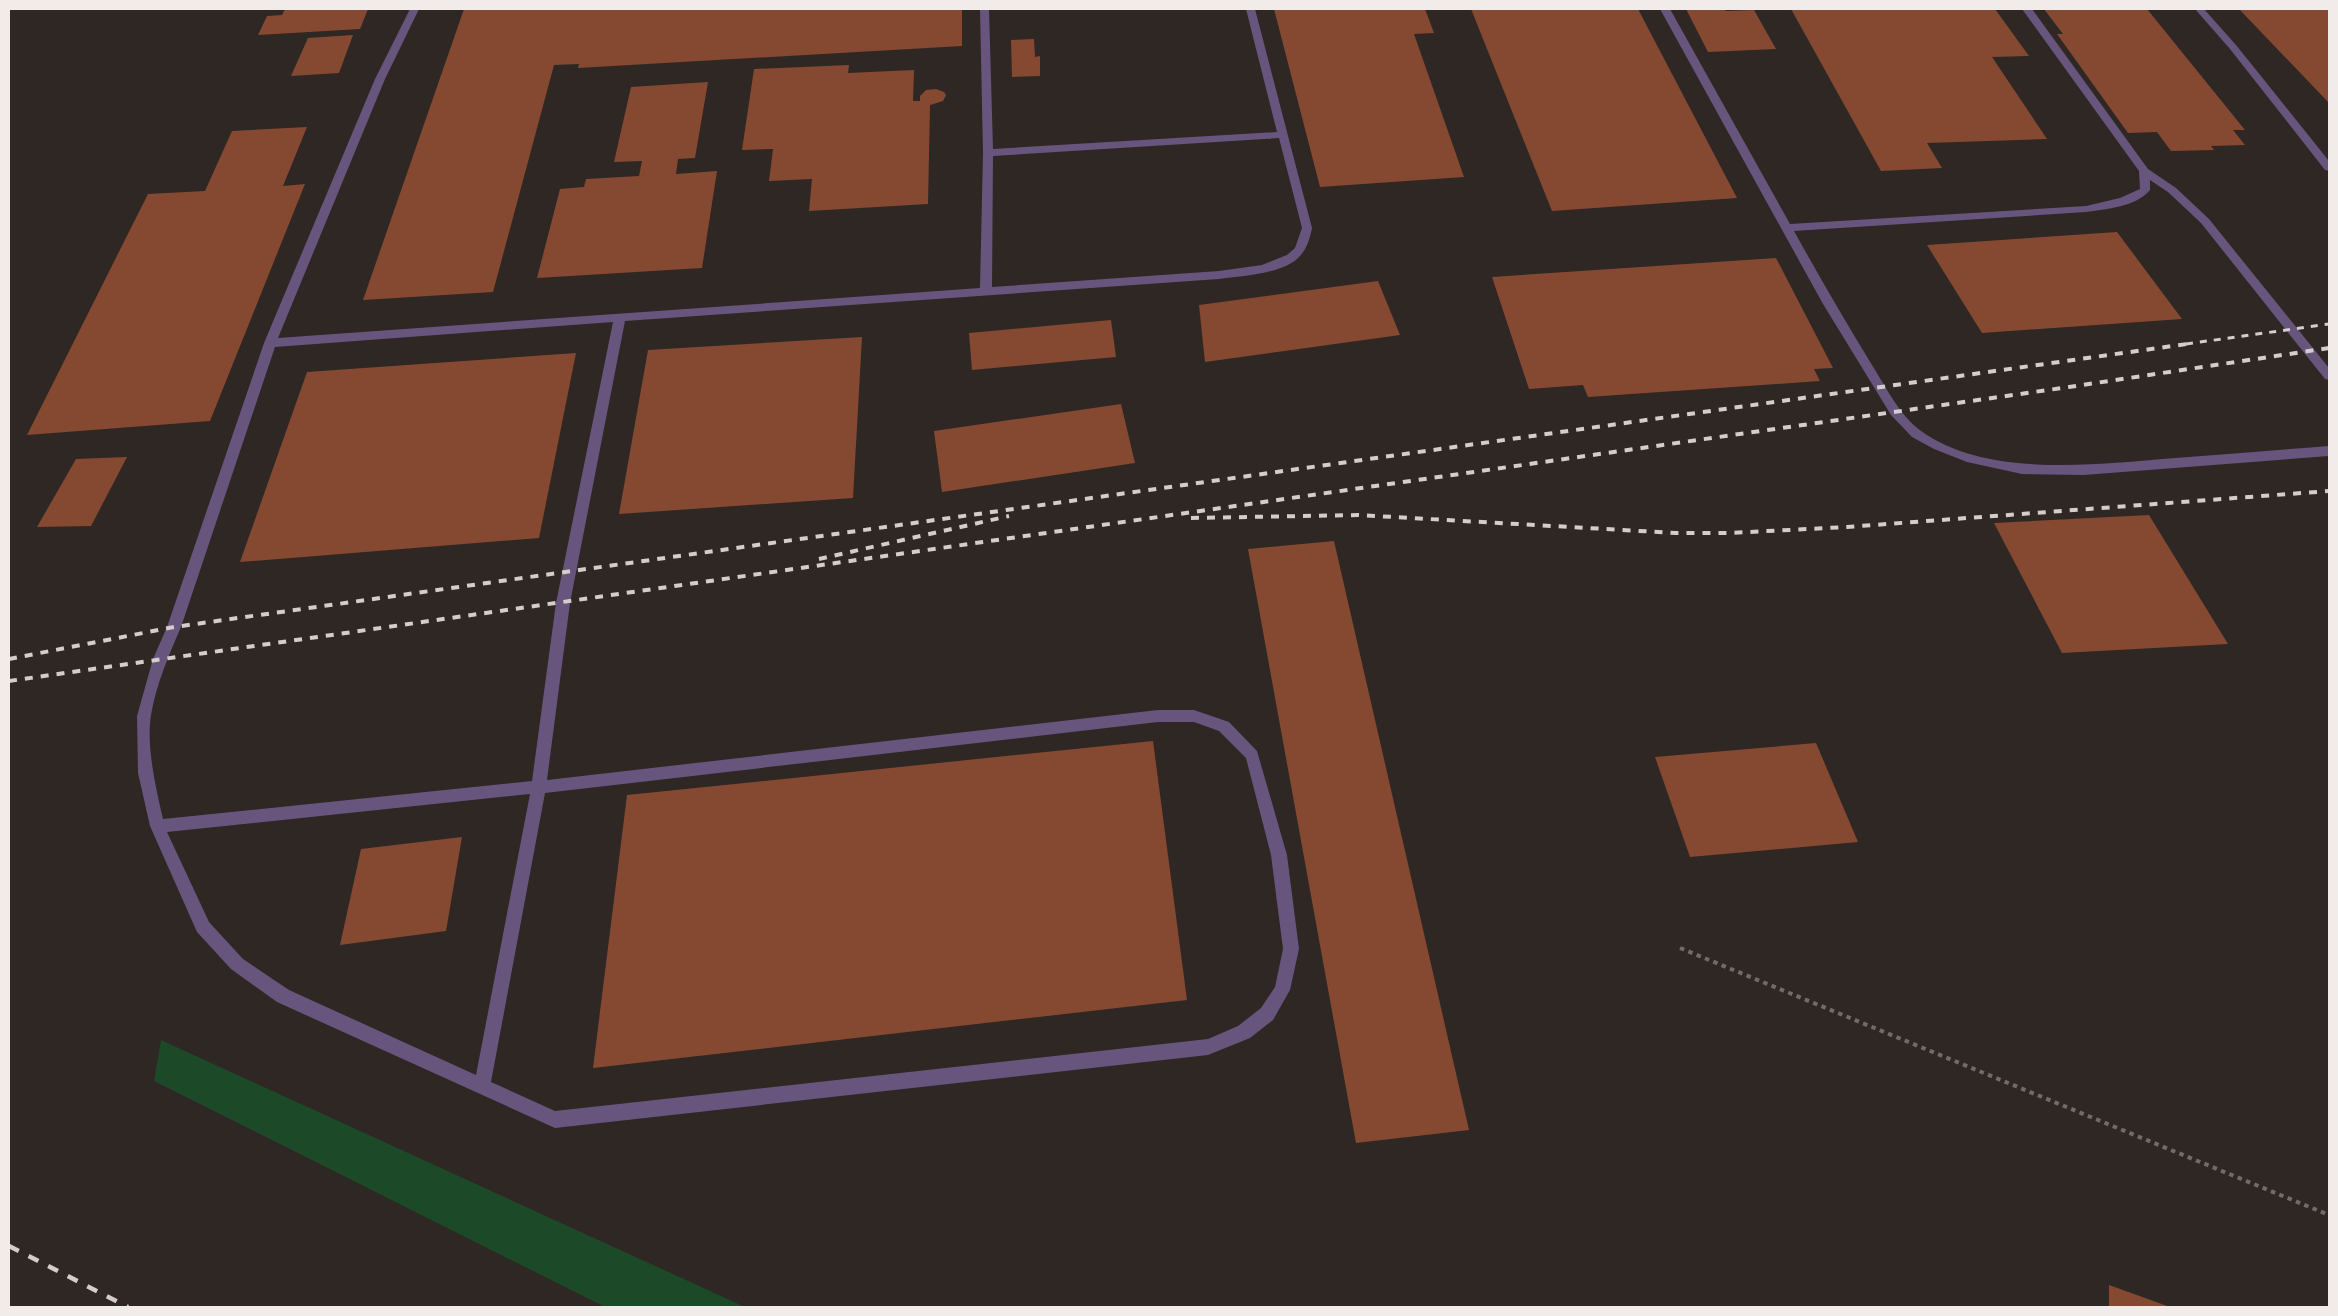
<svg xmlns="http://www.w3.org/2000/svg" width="2338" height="1316" font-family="'Fira Sans',sans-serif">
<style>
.green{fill:#1c4928}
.building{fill:#854932}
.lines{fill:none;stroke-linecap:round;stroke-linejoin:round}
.path{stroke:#726b69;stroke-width:4;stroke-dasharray:4.5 4.5;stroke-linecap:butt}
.service{fill:#67557d;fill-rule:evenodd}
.rail-far2{stroke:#d3cecc;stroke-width:3;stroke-dasharray:7 7;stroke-linecap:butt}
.rail-far1{stroke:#d3cecc;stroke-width:4;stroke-dasharray:8 8;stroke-linecap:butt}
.rail{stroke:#d3cecc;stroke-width:4.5;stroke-dasharray:11 11;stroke-linecap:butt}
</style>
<rect width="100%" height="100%" fill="#2e2724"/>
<path class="green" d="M161 1040 745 1307H605L154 1081Z"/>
<g class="building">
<path d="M285 9H368L360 29 258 35 267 16 282 15Z"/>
<path d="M464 9H962V46L578 68 579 64 554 65 493 292 363 300Z"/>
<path d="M1274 9H1425L1434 33 1414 34 1464 177 1320 187Z"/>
<path d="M1471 9H1638L1737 198 1552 211Z"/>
<path d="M1686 9H1724L1726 11 1754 10 1776 49 1708 52Z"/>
<path d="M1791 9H1995L2029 56 1992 57 2047 139 1927 143 1942 168 1881 171Z"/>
<path d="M2044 9H2147L2245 130H2233L2245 145 2211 146 2214 150 2171 151 2157 132 2128 133 2057 34H2063Z"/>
<path d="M2239 9H2329V103Z"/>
<path d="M353 35 339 73 291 76 308 38Z"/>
<path d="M1034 39 1035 57 1040 56V76L1012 77 1011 40Z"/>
<path d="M849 65 848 73 914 70 913 101H920V96L926 90 936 89 944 92 946 95 943 101 930 105 928 204 809 211 812 179 769 181 773 149 742 150 754 69Z"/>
<path d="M708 82 695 158 678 159 676 174 717 171 702 268 537 278 560 189 584 187 586 179 639 176 642 161 614 162 631 87Z"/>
<path d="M307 127 283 186 305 184 210 421 27 435 148 194 205 191 232 131Z"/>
<path d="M2117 232 2182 319 1982 333 1927 245Z"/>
<path d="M1776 258 1833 368 1814 369 1820 381 1588 397 1583 385 1529 389 1492 277Z"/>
<path d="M1378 281 1400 335 1205 362 1199 305Z"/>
<path d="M1111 320 1116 357 972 370 969 333Z"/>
<path d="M862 337 853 498 619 514 648 350Z"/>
<path d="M576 353 539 538 240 562 307 372Z"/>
<path d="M1121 404 1135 463 942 492 934 431Z"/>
<path d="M127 457 91 526 37 527 76 459Z"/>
<path d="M2149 515 2228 644 2062 653 1994 523Z"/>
<path d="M1334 541 1469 1130 1356 1143 1248 549Z"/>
<path d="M1153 741 1187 1000 593 1068 627 795Z"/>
<path d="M1816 743 1858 842 1690 857 1655 757Z"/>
<path d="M462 837 446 931 340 945 361 849Z"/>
<path d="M2109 1285 2170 1307H2109Z"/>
</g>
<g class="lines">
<path class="path" d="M1680 948 2329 1215"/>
<g class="service">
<path d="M410 9H419L385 79 278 338 980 288 983 153 980 9H989L993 149 1277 132 1246 9H1255L1312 228C1310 238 1307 249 1299 257 1283 274 1242 276 1219 279L625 321 570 603 547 780 1158 710H1194L1229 722 1257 751 1287 855 1299 949 1290 990 1273 1020 1250 1038 1208 1055 555 1128 277 1002 231 969 197 932 150 826 138 773 137 716 153 659 167 627 264 343 375 79ZM1279 138 1302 228 1295 248 1287 255 1262 265 1219 271 992 287 993 156ZM613 322 556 603 532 781 163 819C156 788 146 747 151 715 156 685 169 655 181 627L275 347ZM1158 722H1194L1219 731 1246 758 1271 855 1283 949 1275 987 1261 1008 1238 1026 1208 1039 555 1111 491 1082 545 793ZM530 794 476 1075 289 990 243 959 209 922 167 832Z"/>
<path d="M1660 9H1670L1790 224 2086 206 2120 198 2140 189 2139 171 2022 9H2032L2148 169 2176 188 2209 219 2329 368V380L2325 379 2201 223 2168 192 2150 180V190C2136 207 2106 209 2086 212L1794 231C1819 276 1845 321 1872 365 1886 387 1899 415 1921 431 1988 479 2098 464 2175 458 2226 454 2278 450 2329 446V456L2084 475 2022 474 1967 462 1934 449 1912 437 1891 415 1823 304Z"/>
<path d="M2195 9H2204L2236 45 2329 161V171L2325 170 2230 49Z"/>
</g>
<path class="rail-far2" d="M2186 344 2329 324"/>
<g class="rail-far1">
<path d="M1191 518 1358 515 1676 533H1729L1847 527 2329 491"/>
<path d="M819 559 1009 516"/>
<path d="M9 659 174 627 2194 343"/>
<path d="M9 681 2069 387 2329 348"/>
</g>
<path class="rail" d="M9 1246 128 1307"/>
</g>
<rect width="2338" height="1316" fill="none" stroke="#f1ecea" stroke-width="20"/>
</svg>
